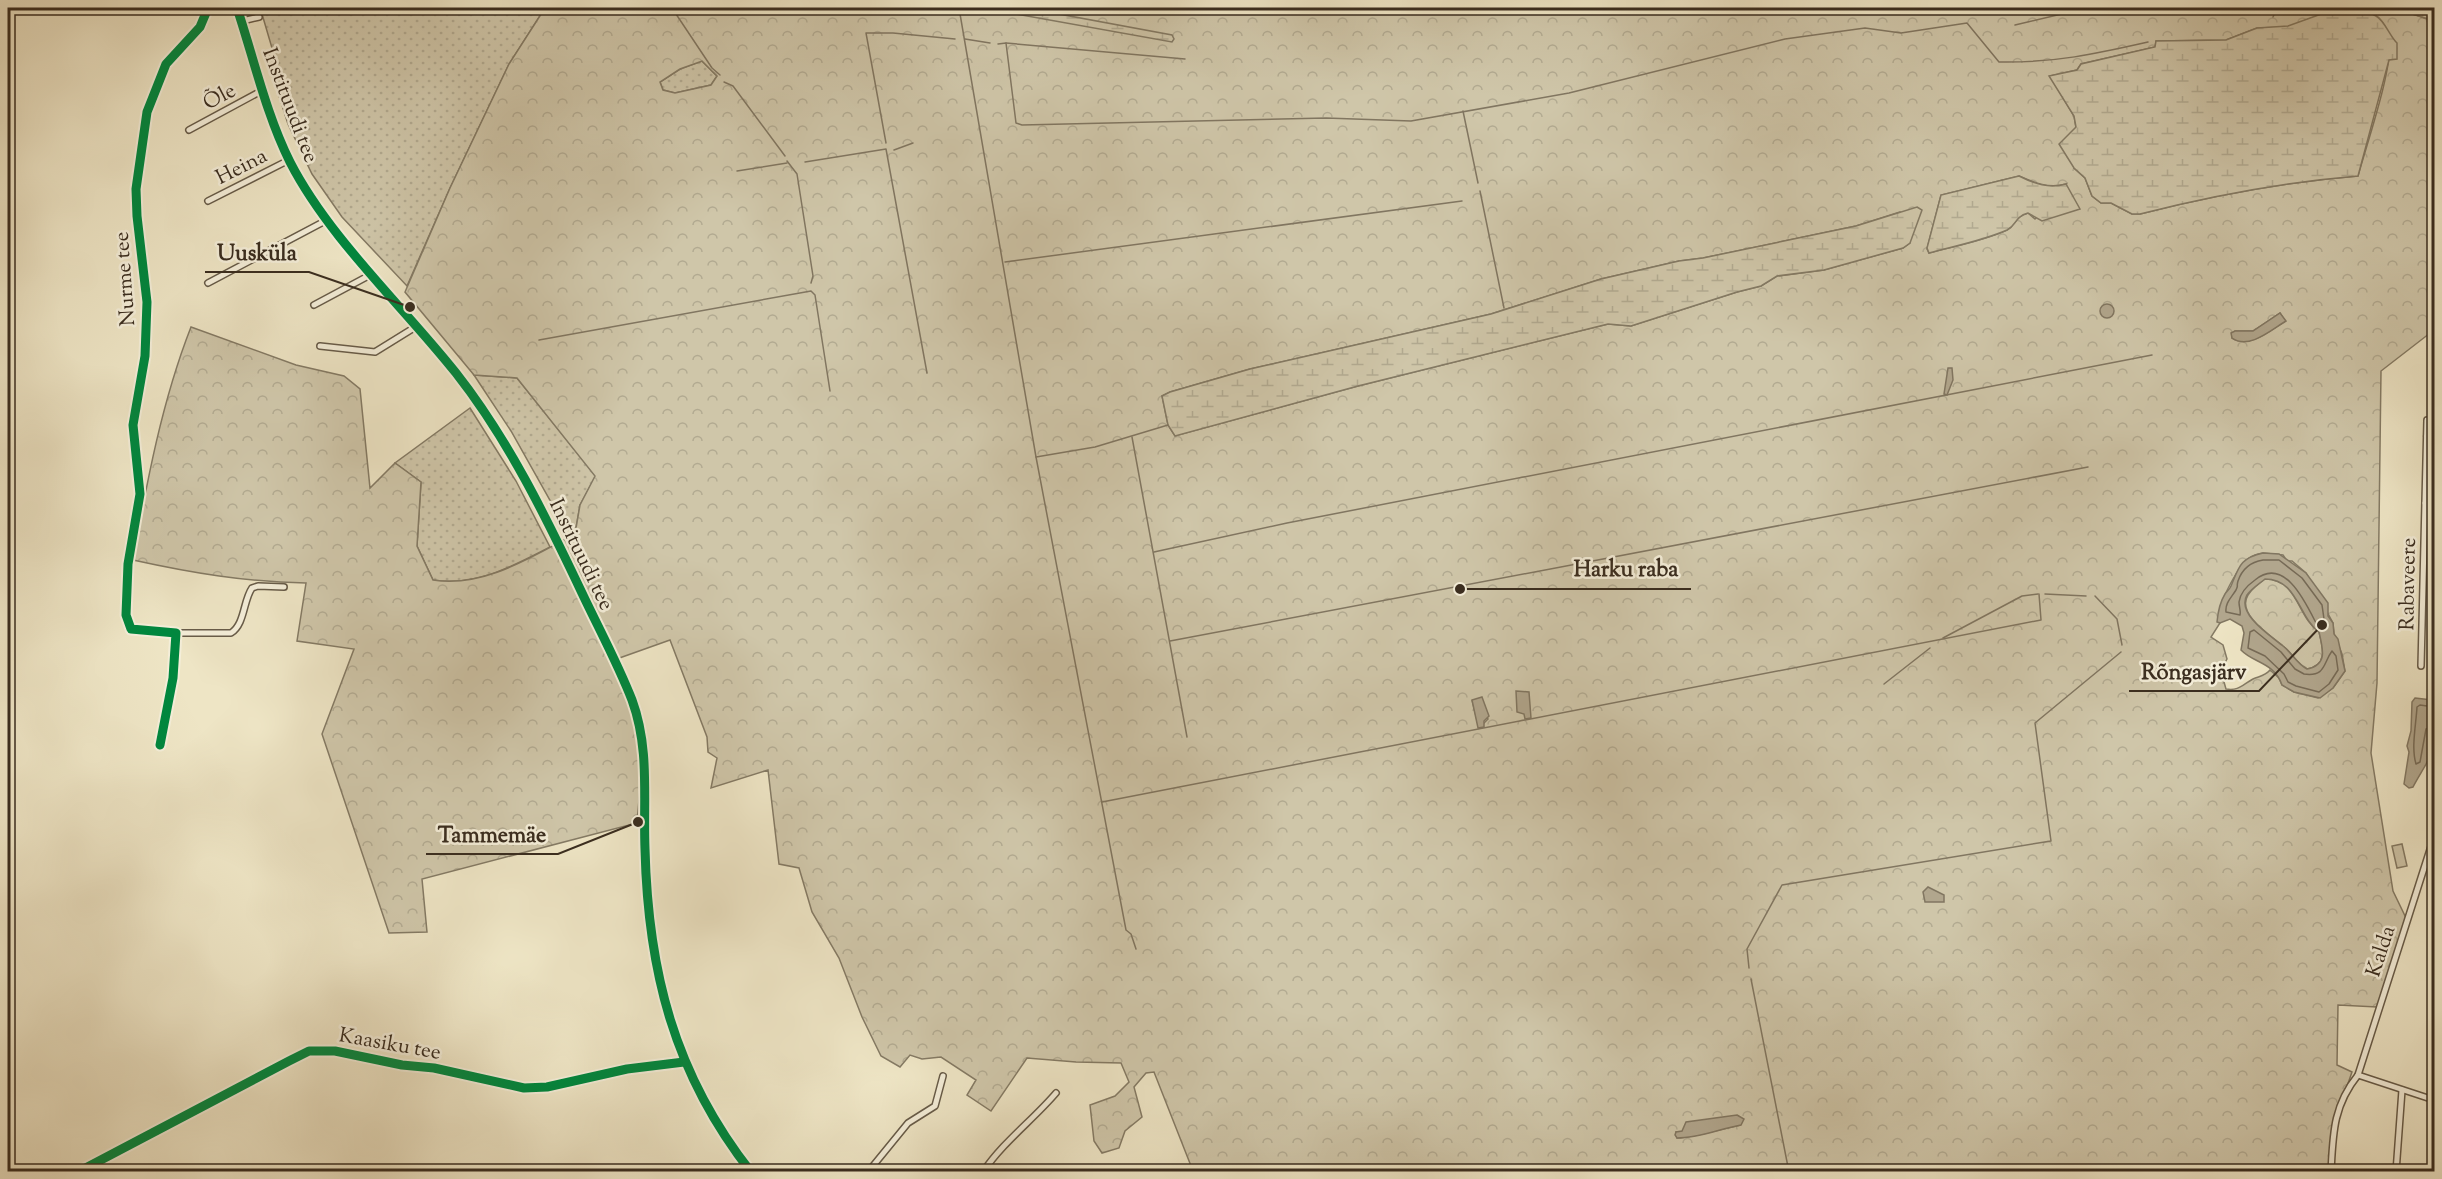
<svg xmlns="http://www.w3.org/2000/svg" width="2442" height="1179" font-family="'Sorts Mill Goudy',serif">
<style>
.grass{fill:url(#grass-dots);stroke:#847a64;stroke-width:1.5}
.forest{fill:url(#forest-crowns);stroke:#847a64;stroke-width:1.5;fill-rule:evenodd}
.wetland{fill:url(#wetland-marsh);stroke:#847a64;stroke-width:1.5}
.park{fill:#cfc6a9;stroke:#847a64;stroke-width:1.5}
.water{fill:#b1a68d;stroke:#817661;stroke-width:1.5;fill-rule:evenodd}
.lines{fill:none;stroke-linecap:round;stroke-linejoin:round}
.shore{stroke:#766a56;stroke-width:1.5}
.stream{stroke:#817661;stroke-width:1.5}
.street-casing{stroke:#675b48;stroke-width:8}
.secondary-casing{stroke:#3a2d1f;stroke-width:10}
.street{stroke:#f4eed9;stroke-width:5}
.secondary{stroke:#f4eed9;stroke-width:8}
.cycleway-casing{stroke:#f4eed9;stroke-width:13}
.cycleway{stroke:#00873e;stroke-width:9}
.labels{text-anchor:middle;stroke-width:5;stroke-linejoin:round;paint-order:stroke}
.street-label{font-size:21px;fill:#3a2d1f;stroke:#f4eed9}
.leader{fill:none;stroke:#3a2d1f;stroke-width:2}
.callout-dot{fill:#3a2d1f;stroke:#f4eed9;stroke-width:2}
.callout-label{font-size:22px;text-anchor:middle;font-weight:bold;fill:#3a2d1f;stroke:#f4eed9;stroke-width:5;stroke-linejoin:round;paint-order:stroke}
</style>
<defs>
<pattern id="grass-dots" width="8" height="8" patternUnits="userSpaceOnUse" patternTransform="scale(1.5)"><rect width="8" height="8" fill="#cfc6a9"/><path d="M2 2h.1M6 6h.1" fill="none" stroke="#b2aa91" stroke-width="1.8" stroke-linecap="round"/></pattern>
<pattern id="forest-crowns" width="20" height="18" patternUnits="userSpaceOnUse" patternTransform="scale(1.5)"><rect width="20" height="18" fill="#cfc6a9"/><path d="M2 6a3 3 0 1 1 6 0M12 15a3 3 0 1 1 6 0" fill="none" stroke="#b2aa91"/></pattern>
<pattern id="wetland-marsh" width="20" height="14" patternUnits="userSpaceOnUse" patternTransform="scale(1.5)"><rect width="20" height="14" fill="#cfc6a9"/><path d="M1 5h8M5 5V1M11 12h8M15 12V8" fill="none" stroke="#b2aa91"/></pattern>
</defs>
<rect width="100%" height="100%" fill="#eee5c5"/>
<filter id="stains"><feTurbulence type="fractalNoise" baseFrequency=".00333" numOctaves="4"/><feColorMatrix values="0 0 0 0 .2 0 0 0 0 .09 0 0 0 0 .02 0 0 0 .5 -.17"/></filter>
<radialGradient id="worn" r=".72"><stop offset=".6" stop-color="#630" stop-opacity="0"/><stop offset="1" stop-color="#630" stop-opacity=".3"/></radialGradient>
<g class="grass">
<path d="M251 8H545L509 64 450 188 407 286 342 217 312 174 288 124 268 61 272 48 262 14 253 16Z"/>
<path d="M702 61 717 76 711 85 675 93 663 90 660 82 680 69Z"/>
<path d="M474 375 517 378 596 476 580 505 575 534 565 527 511 431Z"/>
<path d="M470 408 516 481 550 547C513 566 476 587 433 580L417 546 421 482 395 463Z"/>
</g>
<g class="forest">
<path d="M545 8H2338L2288 27 2257 28 2226 40 2156 41 2155 47 2081 64 2077 70 2050 76 2074 116 2076 128 2068 137 2074 168 2085 178 2092 196 2101 203H2111L2132 214H2140C2211 196 2285 182 2358 176 2366 146 2395 63 2389 37 2388 32 2382 20 2378 17 2368 8 2352 15 2339 8H2394L2434 21V330L2381 371 2377 683 2371 753 2393 891 2407 920 2383 993 2377 1007 2338 1005 2337 1065 2352 1072 2334 1124 2331 1171H1193L1154 1072 1146 1073 1134 1087 1142 1117 1125 1131 1119 1148 1102 1153 1094 1141 1090 1105 1115 1096 1129 1082 1121 1063 1076 1062 1027 1058 991 1111 967 1095 976 1080 941 1057 922 1059 910 1055 900 1067 881 1056 862 1017 839 958 812 912 799 868 779 864 768 770 711 788 717 758 708 752 707 737 670 640 611 661C622 688 634 716 639 744 643 770 639 797 637 823L422 879 427 932 389 933 322 734 354 649 297 641 306 583C246 582 192 573 133 560 147 481 162 401 191 327L296 365 344 376 360 389 370 488 395 463 421 482 417 546 433 580C484 588 531 557 575 534L580 505 595 476 517 378 474 375 405 292 450 188 509 64ZM702 61 717 76 711 85 675 93 663 90 660 82 680 69ZM2019 176C2035 183 2049 189 2066 184L2035 219 2028 213C2014 217 2017 225 2007 230 1983 241 1955 246 1929 253L1927 249 1941 195ZM1900 212 1910 243 1903 248 1824 270 1777 276 1761 286 1737 292 1631 326 1608 324 1358 386 1175 436 1168 425 1162 396 1170 392 1250 369 1491 314 1601 279 1679 261 1703 258 1856 226ZM2280 313 2285 321C2271 330 2249 349 2232 338L2235 331H2253ZM2263 553 2283 555 2287 561H2292L2306 573 2333 623 2334 634 2342 654 2345 671 2333 688 2318 698 2294 692 2282 685 2279 678 2270 670C2265 676 2260 676 2253 679 2242 685 2239 691 2226 689L2224 682 2217 677 2227 659 2223 645 2211 637 2220 623C2213 610 2238 567 2249 558 2253 555 2258 554 2263 553ZM1472 700 1488 719 1479 728ZM1741 1125C1719 1129 1699 1137 1677 1138L1676 1132H1682L1685 1127Z"/>
<path d="M2265 579C2298 579 2297 617 2319 632 2323 649 2328 665 2307 669 2297 664 2292 653 2283 646 2271 636 2236 614 2248 595 2252 589 2259 583 2265 579Z"/>
</g>
<g class="wetland">
<path d="M1013 8H1058L1059 14 1172 35 1174 39 1172 42 1016 14Z"/>
<path d="M2338 8C2353 14 2364 9 2376 16 2385 21 2389 35 2397 43V59L2389 60 2358 176C2285 182 2211 196 2140 214H2132L2111 203H2101L2092 196 2085 178 2074 168 2059 144 2076 127 2074 116 2049 76 2077 70 2081 64 2155 47 2156 41 2226 40 2257 28 2288 26Z"/>
<path d="M2394 8H2434V21Z"/>
<path d="M2019 176C2035 184 2049 189 2066 184L2080 209 2042 221 2028 213C2014 217 2017 225 2007 230 1982 241 1954 246 1929 253L1927 248 1941 195Z"/>
<path d="M1917 207 1922 210 1910 243 1903 248 1824 270 1777 276 1761 286 1737 292 1631 326 1608 324 1358 386 1175 436 1168 425 1162 396 1170 392 1250 369 1491 314 1601 279 1679 261 1703 258 1856 226Z"/>
</g>
<path class="park" d="M2402 844 2407 866 2397 868 2392 846Z"/>
<g class="water">
<circle cx="2107" cy="311" r="7"/>
<path d="M2280 313 2286 321C2271 330 2249 350 2232 338L2231 333 2235 331H2253Z"/>
<path d="M1948 368H1952L1953 380 1947 395 1944 394Z"/>
<path d="M2263 553 2279 554 2306 573 2328 603V616L2333 623 2334 634 2338 639 2345 671 2333 688 2320 698 2294 692 2282 685C2274 662 2253 663 2241 650L2244 633 2242 626 2230 619 2220 623 2217 622C2218 611 2220 602 2225 594 2227 591 2230 589 2231 586 2239 567 2240 558 2263 553ZM2265 579C2298 579 2298 617 2319 632 2323 649 2328 665 2307 669 2297 664 2292 653 2283 646 2271 636 2236 614 2247 595 2251 589 2259 584 2265 579Z"/>
<path d="M1516 691 1529 692 1531 718 1525 719 1524 714 1517 712Z"/>
<path d="M1482 697 1489 716 1484 721V727L1478 728 1472 700Z"/>
<path d="M2415 698 2432 700 2434 703C2435 718 2433 753 2425 766 2421 773 2417 779 2413 787L2409 788 2404 784 2409 752 2407 746 2411 731 2412 702Z"/>
<path d="M1928 887 1944 895V902H1925L1923 892Z"/>
<path d="M1737 1115 1744 1119 1741 1125C1719 1129 1699 1138 1677 1138L1675 1135 1676 1132 1682 1131 1686 1122Z"/>
</g>
<g class="lines">
<g class="shore">
<path d="M2263 560H2279L2302 578 2322 605 2325 626 2316 623C2305 601 2284 556 2255 580 2248 585 2240 593 2239 602 2239 607 2241 611 2240 615L2226 612C2225 603 2231 598 2236 590 2239 584 2236 588 2238 581 2242 569 2251 562 2263 560Z"/>
<path d="M2254 630 2281 652 2295 669 2304 674C2326 677 2323 663 2332 651L2336 656 2338 670 2329 684 2319 692 2296 686 2288 682 2284 674 2265 656 2248 648 2250 632Z"/>
<path d="M2434 707 2420 705 2417 707C2416 725 2411 748 2416 764L2420 762 2426 729 2434 726"/>
</g>
<g class="stream">
<path d="M672 8 712 68 720 75"/>
<path d="M959 8 1036 457 1126 930 1131 934 1136 949"/>
<path d="M2273 17 2277 8"/>
<path d="M2015 25 2087 8"/>
<path d="M965 39 990 43"/>
<path d="M1006 43 1185 59"/>
<path d="M998 44 1006 43 1016 123 1022 125 1326 118 1411 121 1569 93 1785 39 1865 28 1901 33 1967 23 1999 62C2055 63 2095 54 2148 42"/>
<path d="M724 82 733 86 785 156"/>
<path d="M1463 111 1478 183"/>
<path d="M886 143 866 33H893L955 39"/>
<path d="M894 150 913 143"/>
<path d="M787 161 797 174 813 276 811 283"/>
<path d="M805 162 886 149 927 373"/>
<path d="M737 171 787 163"/>
<path d="M1480 191 1504 308"/>
<path d="M1005 262 1462 201"/>
<path d="M539 340 811 291 815 295 830 391"/>
<path d="M1132 437 1187 737"/>
<path d="M1036 457 1095 447 1168 425"/>
<path d="M1154 552 1287 523 2152 355"/>
<path d="M2045 594 2086 596"/>
<path d="M2095 596 2117 619 2122 645"/>
<path d="M1943 638 2022 596 2038 594"/>
<path d="M1170 641 2088 467"/>
<path d="M1884 684 1930 648"/>
<path d="M1102 802 2041 620 2039 594"/>
<path d="M1749 968 1747 949 1782 885 2051 841 2035 723 2121 652"/>
<path d="M1751 979 1789 1172"/>
</g>
<g class="street-casing">
<g id="street">
<path d="M242 21 259 17"/>
<path d="M189 130 263 90"/>
<path d="M208 201 289 160"/>
<path d="M208 283 327 220"/>
<path d="M314 305 372 274"/>
<path d="M320 346 375 352 417 326"/>
<path d="M2427 436 2434 425"/>
<path d="M2425 503H2434"/>
<path d="M176 633H231C245 624 243 601 252 588L258 586 284 587"/>
<path d="M2421 666 2427 420H2434"/>
<path d="M160 745 173 678 176 633 131 629 126 615 128 564 140 494 133 425 145 356 147 302 137 216 136 189 147 112 166 64 200 27 208 8"/>
<path d="M2358 1075 2434 1100"/>
<path d="M78 1172 289 1061 309 1051H335L402 1065 434 1068 524 1088 547 1087 627 1069 684 1062"/>
<path d="M868 1172 908 1123 935 1106 943 1076"/>
<path d="M983 1172C1003 1142 1033 1120 1056 1093"/>
<path d="M2331 1172C2333 1134 2333 1106 2358 1075L2434 837"/>
<path d="M2396 1172 2402 1090"/>
</g>
</g>
<g class="secondary-casing">
<path id="secondary" d="M237 8C254 59 266 114 290 162 329 238 402 305 456 373 508 439 546 517 582 593 599 629 618 664 632 700 650 749 643 798 645 849 648 971 674 1074 751 1172"/>
</g>
<use href="#street" class="street"/>
<use href="#secondary" class="secondary"/>
<g class="cycleway-casing">
<g id="cycleway">
<path d="M237 8C254 59 266 114 290 162 329 238 402 305 456 373 508 439 546 517 582 593 599 629 618 664 632 700 650 749 643 798 645 849 648 971 674 1074 751 1172"/>
<path d="M160 745 173 678 176 633 131 629 126 615 128 564 140 494 133 425 145 356 147 302 137 216 136 189 147 112 166 64 200 27 208 8"/>
<path d="M78 1172 289 1061 309 1051H335L402 1065 434 1068 524 1088 547 1087 627 1069 684 1062"/>
</g>
</g>
<use href="#cycleway" class="cycleway"/>
</g>
<g class="labels">
<g class="street-label">
<text transform="translate(219 96) rotate(-28)" y="7">Õle</text>
<text transform="translate(291 105) rotate(69)" y="7">Instituudi tee</text>
<text transform="translate(241 166) rotate(-27)" y="7">Heina</text>
<text transform="translate(124 279) rotate(-94)" y="7">Nurme tee</text>
<text transform="translate(582 554) rotate(64)" y="7">Instituudi tee</text>
<text transform="translate(2407 584) rotate(-89)" y="7">Rabaveere</text>
<text transform="translate(2380 951) rotate(-72)" y="7">Kalda</text>
<text transform="translate(390 1043) rotate(10)" y="7">Kaasiku tee</text>
</g>
</g>
<path class="leader" d="M410 307L309 272H205M1460 589L1562 589H1691M2322 625L2259 691H2129M638 822L558 854H426"/>
<g class="callout-dot">
<circle cx="410" cy="307" r="6"/>
<circle cx="1460" cy="589" r="6"/>
<circle cx="2322" cy="625" r="6"/>
<circle cx="638" cy="822" r="6"/>
</g>
<g class="callout-label">
<text x="257" y="260">Uusküla</text>
<text x="1626" y="576">Harku raba</text>
<text x="2194" y="679">Rõngasjärv</text>
<text x="492" y="842">Tammemäe</text>
</g>
<rect width="2442" height="1179" fill="none" stroke="#eee5c5" stroke-width="30"/>
<rect x="9" y="9" width="2424" height="1161" fill="none" stroke="#3a2d1f" stroke-width="3"/>
<rect x="15" y="15" width="2412" height="1149" fill="none" stroke="#3a2d1f" stroke-width="1.5"/>
<rect width="100%" height="100%" filter="url(#stains)"/>
<rect width="100%" height="100%" fill="url(#worn)"/>
</svg>
